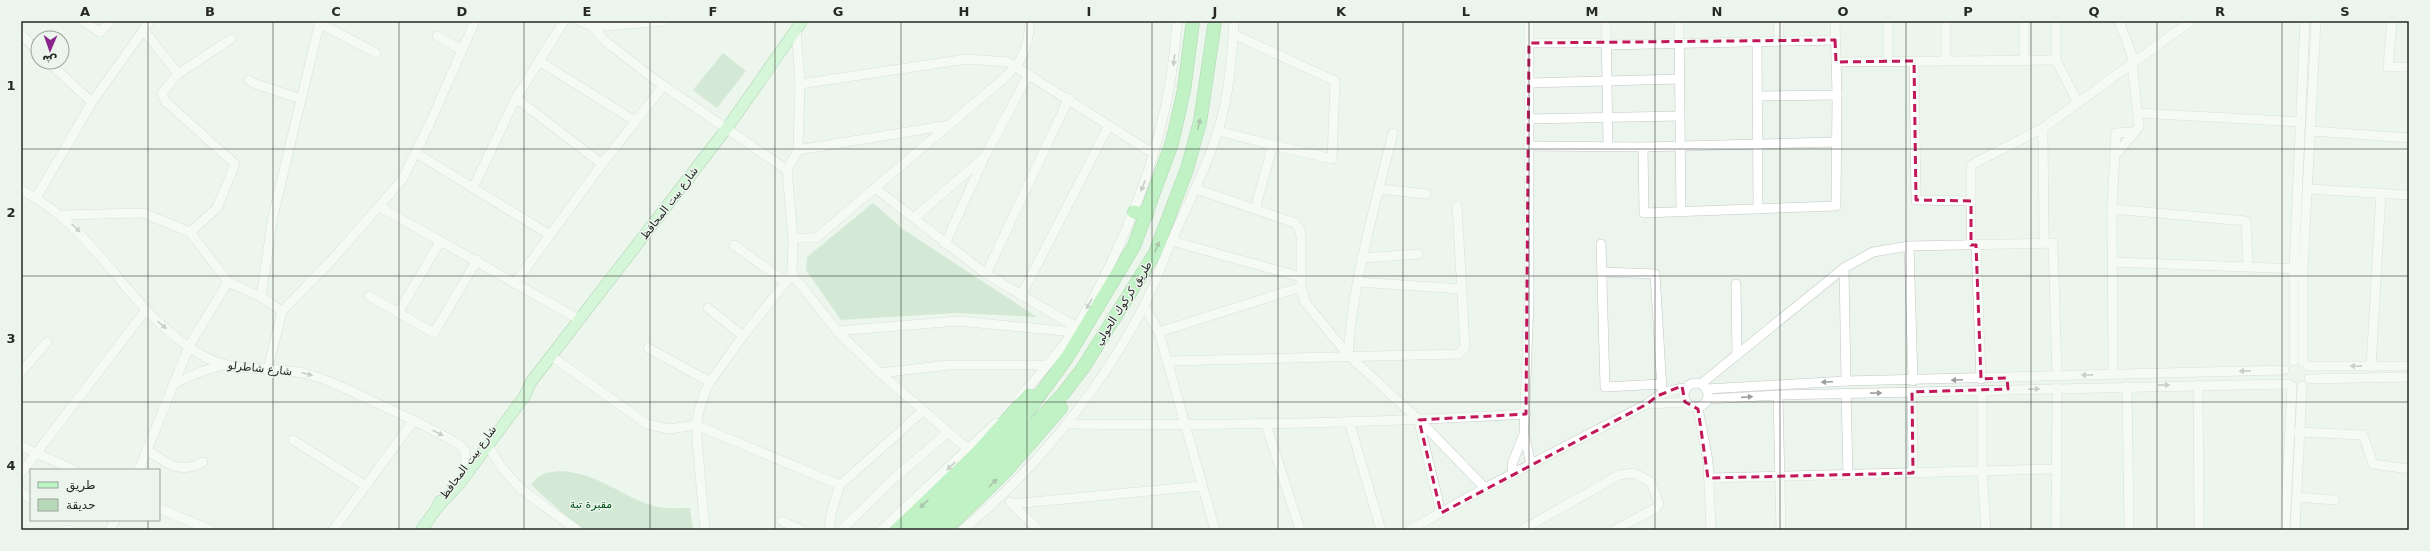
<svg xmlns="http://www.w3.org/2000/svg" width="2430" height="551" font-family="'DejaVu Sans','Noto Sans Arabic',sans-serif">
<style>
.green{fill:#b7d9b9}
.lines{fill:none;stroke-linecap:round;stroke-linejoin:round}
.minor-casing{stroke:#c1c9c2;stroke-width:10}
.major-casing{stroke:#68a96f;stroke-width:12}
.highway-casing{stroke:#68a96f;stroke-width:14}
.minor{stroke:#fff;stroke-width:9}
.major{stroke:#baf5c0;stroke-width:11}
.highway{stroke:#8cee96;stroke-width:13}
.oneway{fill:#9d9f9d}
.oneway2{fill:#598c5e}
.marked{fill:none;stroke:#c2185b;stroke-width:3;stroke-dasharray:8 5;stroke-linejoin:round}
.grid{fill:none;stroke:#262926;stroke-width:1;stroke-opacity:0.55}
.labels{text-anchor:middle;stroke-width:3;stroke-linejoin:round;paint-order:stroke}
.street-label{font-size:11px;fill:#262926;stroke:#ecf5ed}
.park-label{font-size:11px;fill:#005317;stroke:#ecf5ed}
.neatline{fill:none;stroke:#262926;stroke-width:1.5}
.grid-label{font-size:13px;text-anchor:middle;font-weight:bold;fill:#262926}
</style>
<rect width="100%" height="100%" fill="#ecf5ed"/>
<g class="green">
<path d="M723 53 746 71 717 108 693 90Z"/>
<path d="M873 203 904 230 1037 317 955 313 841 320 806 270 807 257Z"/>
<path d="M560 471C598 473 619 495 653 506 664 509 679 508 690 508L693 530H568L573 522 531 485C538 474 547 472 560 471Z"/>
</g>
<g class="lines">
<g class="minor-casing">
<g id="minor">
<path d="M83 21 100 32 111 21"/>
<path d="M580 21 593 27 604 40 654 79 787 170"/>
<path d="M1529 21V301L1524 433 1531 465"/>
<path d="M1606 21 1608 147"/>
<path d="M1679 21 1681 212"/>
<path d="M1778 21 1779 41"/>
<path d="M2024 21V60"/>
<path d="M2056 21V60L2078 103"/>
<path d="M2119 21 2134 61"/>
<path d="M2392 21 2388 67H2409"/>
<path d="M319 23 376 53"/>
<path d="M593 27 665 21"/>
<path d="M143 29 178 74 231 39"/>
<path d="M21 34 38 52"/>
<path d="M1233 34 1335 81 1332 159 1273 145 1255 209"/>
<path d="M437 36 462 50"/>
<path d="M1757 42 1758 209"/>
<path d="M1529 43H1606"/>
<path d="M1606 45 1835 40"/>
<path d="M1946 60V21"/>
<path d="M539 61 635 121"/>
<path d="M1888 61V21"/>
<path d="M1914 61 1916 200 1971 201"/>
<path d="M48 62 92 102"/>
<path d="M1836 62 2056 60"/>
<path d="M2132 62 2139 127"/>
<path d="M178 74 162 93 165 101 235 164 217 208 190 232 228 282 261 297"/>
<path d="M249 80 253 83 301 99"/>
<path d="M1529 83 1680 79"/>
<path d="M800 84 967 59 1008 62 1154 154"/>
<path d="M1757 96 1837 95"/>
<path d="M516 98 602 164"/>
<path d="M2138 113 2300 122"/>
<path d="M1529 119 1680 116"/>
<path d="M2043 128 2044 243"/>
<path d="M1218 131 1273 145"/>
<path d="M2312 131 2409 138"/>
<path d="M1528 146 1643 147 1644 213 1836 206 1837 95 1835 21"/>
<path d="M1643 147 1837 142"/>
<path d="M798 150 949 125"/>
<path d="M416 153 550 235"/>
<path d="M2115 156 2137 129"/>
<path d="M473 188 516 98 564 21"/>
<path d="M875 188 986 274 1076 327"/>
<path d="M1196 189 1295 223 1299 228 1301 235V287L1305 302 1348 355 1419 420 1485 488"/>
<path d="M1379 189 1426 194"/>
<path d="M2308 189 2409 195"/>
<path d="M21 190C100 229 128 315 205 357 234 373 272 366 303 373 327 379 349 390 370 400 401 414 431 428 460 445L465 451 466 463"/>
<path d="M36 198 92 102 150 21"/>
<path d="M380 207 580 320"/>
<path d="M2112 209 2246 221 2248 267"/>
<path d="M61 215 143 213 190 232"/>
<path d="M914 218 982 159"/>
<path d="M793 238H816L1003 79C1024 59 1028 49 1030 21"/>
<path d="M1172 241 1301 277"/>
<path d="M945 244 985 156 1029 74"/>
<path d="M1601 244 1605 387 1662 384"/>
<path d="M734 245 786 282"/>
<path d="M1971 245V165L2043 128 2191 21"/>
<path d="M1976 245 1981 379"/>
<path d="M1909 246 1913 381"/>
<path d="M1362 258 1418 254"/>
<path d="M2112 262 2300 269"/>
<path d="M1844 268 1846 381"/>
<path d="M1602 272 1655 274 1662 390"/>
<path d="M792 274 837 331 880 373 969 450"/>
<path d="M986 274 1069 98"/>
<path d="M1358 282 1461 289"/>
<path d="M515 283 602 164 664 85"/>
<path d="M1736 284 1737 355"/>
<path d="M369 296 434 333 477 260"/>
<path d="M1021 296 1109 125"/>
<path d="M1144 306 1159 332 1215 530"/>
<path d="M708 308 743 336"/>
<path d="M282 311 331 261 402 180 429 125 475 21"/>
<path d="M398 313 440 242"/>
<path d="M837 331 958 321 1074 332"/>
<path d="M1159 332 1301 287"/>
<path d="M648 348 710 382"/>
<path d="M1348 355C1353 279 1375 206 1393 133"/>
<path d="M551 356 647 424 669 429 696 425 840 485"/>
<path d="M1167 361 1459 354 1465 347 1457 206"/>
<path d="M2294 361V269L2305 21"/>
<path d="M2303 362V269L2316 21"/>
<path d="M2308 366H2409"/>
<path d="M2371 367 2381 193"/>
<path d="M268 368 282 311 261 297 273 216 320 21"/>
<path d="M21 372 47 342"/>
<path d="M880 373 949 365H1047"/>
<path d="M2113 374 2112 209 2116 133 2135 132"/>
<path d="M2309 379 2409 377"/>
<circle cx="1696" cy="395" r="12"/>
<path d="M173 384 200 372 223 365"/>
<path d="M1701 384 1844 268 1873 252 1909 246 2053 243 2057 376"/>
<path d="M2198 385 2199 530"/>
<path d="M2127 386 2129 530"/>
<path d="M1706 389 1846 381 2284 370"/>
<path d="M1982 390V471L1986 530"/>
<path d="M1912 392 1913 473"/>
<path d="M1846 393 1848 474"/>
<path d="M1778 395 1781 530"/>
<path d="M1019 398C1038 376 1057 355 1073 332 1085 316 1094 297 1103 279 1144 198 1172 112 1177 21"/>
<path d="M1708 399 1778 395 2288 384"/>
<path d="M1647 404 1685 402"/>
<path d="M1698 408 1708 461 1711 530"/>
<path d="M1349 421 1381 530"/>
<path d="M1419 422 1441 513"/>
<path d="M1067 424C1220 426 1373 423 1526 414"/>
<path d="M1266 424 1300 530"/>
<path d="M2298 432 2363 435 2373 464 2409 469"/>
<path d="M293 440 366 486"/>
<path d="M21 446 74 470"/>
<path d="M488 446 502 468 521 489 577 530"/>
<path d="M147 450C167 463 179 475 203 462"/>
<path d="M139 470 189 346 228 282"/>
<path d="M21 473 145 311"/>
<path d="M1513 474 1512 464 1524 434"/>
<path d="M1708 478 2056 469"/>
<path d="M21 492 31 499"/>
<path d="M2296 497 2335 500"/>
<path d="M1010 502 1039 530"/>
<path d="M1012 504 1201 486"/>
<path d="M159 508 210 530"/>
<path d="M782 521 801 530"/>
<path d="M65 530H69"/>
<path d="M110 530 115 520"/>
<path d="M333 530 414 420"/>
<path d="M705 530 697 440 698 414 704 394 710 382 743 336 792 274 793 238 787 170 798 150 800 84 796 29"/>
<path d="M829 530 831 514 840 485 923 411"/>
<path d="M841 530 890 482 948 432"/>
<path d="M881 530 996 423"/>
<path d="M963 530C1036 468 1099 392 1144 306 1155 285 1162 262 1172 240 1188 204 1206 169 1218 131 1229 96 1232 57 1234 21"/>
<path d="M1410 530 1485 488 1647 404C1659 394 1670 389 1686 388"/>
<path d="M1522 530 1619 475 1634 473 1651 482 1659 504 1656 508 1615 530"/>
<path d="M2056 530 2057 388"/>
<path d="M2285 530 2292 386"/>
<path d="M2295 530 2302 386"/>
</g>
</g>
<g class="major-casing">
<g id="major">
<path d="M437 508 460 483 524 397 531 382 727 128 802 21"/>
<path d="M421 530 437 508 440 501"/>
</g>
</g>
<g class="highway-casing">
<g id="highway">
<path d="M1134 212 1147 215"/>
<path d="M897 530 977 453 1029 395"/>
<path d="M914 530 1014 430 1068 356 1134 246 1172 143 1184 90 1193 21"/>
<path d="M929 530 1012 448 1063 394 1083 368 1155 253 1187 169 1200 122 1215 21"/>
<path d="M945 530 1005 472 1061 408"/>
</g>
</g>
<use href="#minor" class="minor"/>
<use href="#major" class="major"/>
<use href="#highway" class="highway"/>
</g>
<defs><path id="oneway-solid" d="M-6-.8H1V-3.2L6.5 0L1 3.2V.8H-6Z"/></defs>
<g class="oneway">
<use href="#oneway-solid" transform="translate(1174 60) rotate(97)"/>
<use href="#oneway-solid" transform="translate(1143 186) rotate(111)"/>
<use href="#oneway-solid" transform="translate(76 228) rotate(44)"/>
<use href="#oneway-solid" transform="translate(1089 304) rotate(119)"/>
<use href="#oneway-solid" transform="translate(162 325) rotate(40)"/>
<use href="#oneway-solid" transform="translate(2356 366) rotate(-179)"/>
<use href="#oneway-solid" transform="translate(2245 371) rotate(179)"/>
<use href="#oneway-solid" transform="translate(307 374) rotate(15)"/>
<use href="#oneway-solid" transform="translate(2087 375) rotate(179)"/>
<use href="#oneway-solid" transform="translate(1957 380) rotate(178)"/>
<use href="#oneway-solid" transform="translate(1827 382) rotate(177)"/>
<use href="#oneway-solid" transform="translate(2164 385) rotate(-1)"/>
<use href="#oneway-solid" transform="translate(2034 389) rotate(-2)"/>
<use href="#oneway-solid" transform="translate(1876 393) rotate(-1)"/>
<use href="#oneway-solid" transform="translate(1747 397) rotate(-4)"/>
<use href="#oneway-solid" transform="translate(438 433) rotate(28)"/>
<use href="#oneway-solid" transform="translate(951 466) rotate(137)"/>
</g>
<g class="oneway2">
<use href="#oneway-solid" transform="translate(1199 124) rotate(-76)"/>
<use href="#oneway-solid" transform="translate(1157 247) rotate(-68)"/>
<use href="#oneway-solid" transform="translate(993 483) rotate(-45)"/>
<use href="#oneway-solid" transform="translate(924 504) rotate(137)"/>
</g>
<path d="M0 0H2430V551H0ZM1835 40 1836 62 1914 61 1916 200 1971 201V245H1976L1981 379 2007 378 2008 389 1912 392 1913 473 1708 478 1698 409 1685 402 1682 386 1657 396 1647 404 1441 513 1419 420 1526 414 1529 43Z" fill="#ecf5ed" fill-opacity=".55" fill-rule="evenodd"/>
<path class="marked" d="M1835 40 1836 62 1914 61 1916 200 1971 201V245H1976L1981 379 2007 378 2008 389 1912 392 1913 473 1708 478 1698 409 1685 402 1682 386 1657 396 1647 404 1441 513 1419 420 1526 414 1529 43Z"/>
<path class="grid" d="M148 21V470M273 21V530M399 21V530M524 21V530M650 21V530M775 21V530M901 21V530M1027 21V530M1152 21V530M1278 21V530M1403 21V530M1529 21V530M1655 21V530M1780 21V530M1906 21V530M2031 21V530M2157 21V530M2282 21V530M21 149H2409M21 276H2409M21 402H2409M148 520V530"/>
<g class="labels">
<g class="street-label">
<text transform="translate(669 203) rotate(-53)" y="4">شارع بيت المحافظ</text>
<text transform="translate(1123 303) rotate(-58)" y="4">طريق كركوك الحولي</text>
<text transform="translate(260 368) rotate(6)" y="4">شارع شاطرلو</text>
<text transform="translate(468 462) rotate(-54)" y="4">شارع بيت المحافظ</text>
</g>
<g class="park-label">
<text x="591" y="508">مقبرة تبة</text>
</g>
</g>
<rect width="2430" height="551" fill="none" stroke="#ecf5ed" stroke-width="44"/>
<rect x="30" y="469" width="130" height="52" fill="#ecf5ed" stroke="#9da39d"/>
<rect x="38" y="482" width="20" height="6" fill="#baf5c0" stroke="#9da39d"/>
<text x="66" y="489" font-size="12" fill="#262926">طريق</text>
<rect x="38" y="499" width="20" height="12" fill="#b7d9b9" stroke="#9da39d"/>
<text x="66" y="509" font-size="12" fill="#262926">حديقة</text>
<g transform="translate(50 50) rotate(182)"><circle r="19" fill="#ecf5ed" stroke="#9da39d"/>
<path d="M0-3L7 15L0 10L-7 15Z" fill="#89248c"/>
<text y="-6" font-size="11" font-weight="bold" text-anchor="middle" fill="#262926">ش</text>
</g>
<rect x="22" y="22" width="2386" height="507" class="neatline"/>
<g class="grid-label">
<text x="85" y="16">A</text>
<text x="210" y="16">B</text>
<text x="336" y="16">C</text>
<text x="462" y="16">D</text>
<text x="587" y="16">E</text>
<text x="713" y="16">F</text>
<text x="838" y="16">G</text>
<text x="964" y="16">H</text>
<text x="1089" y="16">I</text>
<text x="1215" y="16">J</text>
<text x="1341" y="16">K</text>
<text x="1466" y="16">L</text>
<text x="1592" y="16">M</text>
<text x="1717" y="16">N</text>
<text x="1843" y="16">O</text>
<text x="1968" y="16">P</text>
<text x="2094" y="16">Q</text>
<text x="2220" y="16">R</text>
<text x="2345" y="16">S</text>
<text x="11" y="90">1</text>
<text x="11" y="217">2</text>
<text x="11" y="343">3</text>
<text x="11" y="470">4</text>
</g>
</svg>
